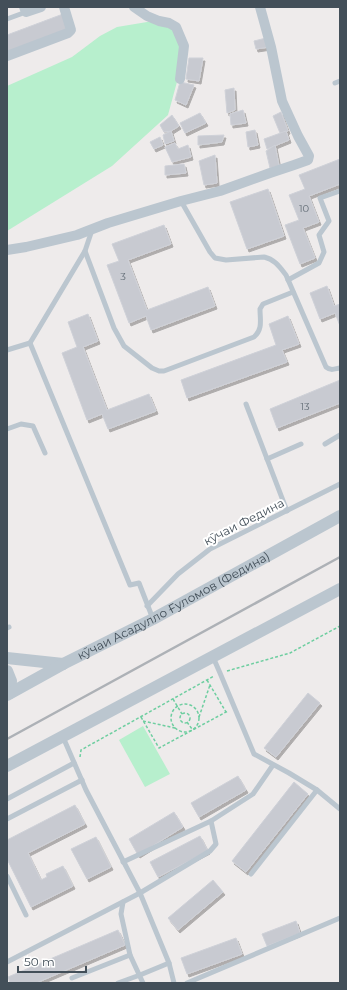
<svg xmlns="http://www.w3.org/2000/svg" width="347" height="990" font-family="Montserrat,sans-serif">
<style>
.green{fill:#b7efcd}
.building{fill:#c8cad1;stroke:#cfd1d8;filter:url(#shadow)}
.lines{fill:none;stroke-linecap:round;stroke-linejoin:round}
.path{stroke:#6ecea0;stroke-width:1.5;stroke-dasharray:3 2;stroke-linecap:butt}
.service{stroke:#bbc6cf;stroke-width:5}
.minor{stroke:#bbc6cf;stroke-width:10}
.tertiary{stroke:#bbc6cf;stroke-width:12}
.rail{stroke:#adb1b6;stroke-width:2.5}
.labels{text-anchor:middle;stroke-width:4;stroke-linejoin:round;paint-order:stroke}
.number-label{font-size:10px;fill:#646e77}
.street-label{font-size:12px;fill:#434f59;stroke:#fff}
</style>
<defs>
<filter id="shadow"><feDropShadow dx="2" dy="3" stdDeviation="0" flood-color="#0004"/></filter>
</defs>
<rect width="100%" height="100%" fill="#eeebeb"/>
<g class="green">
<path d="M153 21 176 31 184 56 168 115 112 166 7 231V86L72 57 100 36 117 27Z"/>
<path d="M143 726 170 774 145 787 119 740Z"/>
</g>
<g class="building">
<path d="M63 14 68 29 7 52V35Z"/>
<path d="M266 38 269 47 256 49 254 41Z"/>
<path d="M189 58H203L199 81 186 79Z"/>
<path d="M180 82 194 85 186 105 175 100Z"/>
<path d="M234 88 235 110 227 113 225 90Z"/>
<path d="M243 110 246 123 231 125 230 114Z"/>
<path d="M281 112 288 131 280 133 273 116Z"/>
<path d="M200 113 206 123 185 133 180 123Z"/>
<path d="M172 115 179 126 171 131 164 132 160 125Z"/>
<path d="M255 130 258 145 248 147 246 132Z"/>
<path d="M171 131 174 141 165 144 163 135Z"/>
<path d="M286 131 289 140 267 149 264 139Z"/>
<path d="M224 135 222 142 198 145V136Z"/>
<path d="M160 137 163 145 154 149 150 142Z"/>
<path d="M175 143 178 149 188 145 191 157 172 162 165 147Z"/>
<path d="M275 145 279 166 270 168 266 151Z"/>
<path d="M215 155 217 183 204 185 199 161Z"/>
<path d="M340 159V184L309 196 319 222 303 228 315 258 300 264 285 225 299 220 289 195 305 189 299 175Z"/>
<path d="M184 164 186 173 165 175V166Z"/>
<path d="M268 189 284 236 247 249 230 202Z"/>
<path d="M164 225 171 244 128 260 147 310 208 287 215 306 151 330 146 316 129 323 107 265 119 261 112 244Z"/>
<path d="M327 286 334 306 340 304V326L335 313 320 319 310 293Z"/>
<path d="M88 314 98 341 83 347 107 410 149 394 156 411 108 429 102 414 87 420 62 353 77 347 68 322Z"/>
<path d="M288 316 299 344 282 350 287 362 187 398 181 380 276 345 269 324Z"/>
<path d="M340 380V403L277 428 270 409Z"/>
<path d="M308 693 320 703 276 757 264 748Z"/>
<path d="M238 776 246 790 199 817 191 803Z"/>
<path d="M294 782 308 794 246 872 232 861Z"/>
<path d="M75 805 85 824 28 853 41 880 47 877 46 874 63 866 73 886 31 907 7 859V840Z"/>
<path d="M174 812 183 827 138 855 129 839Z"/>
<path d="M200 836 208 851 158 877 150 862Z"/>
<path d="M96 837 111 867 87 879 71 849Z"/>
<path d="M213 880 223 892 178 930 168 918Z"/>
<path d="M296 921 300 933 267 946 262 934Z"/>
<path d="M118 930 125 945 36 983H10L8 977Z"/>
<path d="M236 938 242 954 187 974 181 958Z"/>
</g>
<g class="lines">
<g class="path">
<path d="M227 671 290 653 340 626"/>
<path d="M207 680 226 712"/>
<path d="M173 699 182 714"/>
<circle cx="185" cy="718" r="14"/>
<circle cx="185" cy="718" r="5"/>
<path d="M141 717 159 748 228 711"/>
<path d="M199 717 210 685"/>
<path d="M143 721 175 728"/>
<path d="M187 722 192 729"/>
<path d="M80 757 81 750 214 676"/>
</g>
<g class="service">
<path d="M7 19 26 12"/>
<path d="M335 83 340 81"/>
<path d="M181 201 210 252 215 258 226 260 264 257C274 259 279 266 286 275L326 367C331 371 334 369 340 368"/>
<path d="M85 251 114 328 124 346 152 368 159 371H164L254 337C263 329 260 320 260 309L263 304 293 292"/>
<path d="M288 280 319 263 324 252 319 235 329 221 320 198 340 191"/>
<path d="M30 343 85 251 92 230"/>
<path d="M7 350 30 343 130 585 139 583 153 619"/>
<path d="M246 404 287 511"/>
<path d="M7 429 21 424 33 426 45 453"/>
<path d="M325 444 340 435"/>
<path d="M267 459 301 444"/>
<path d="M147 606 178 574 210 549 340 484"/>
<path d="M7 628 9 627"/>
<path d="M213 657 220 673 254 754 289 773 317 790 340 809"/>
<path d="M63 737 86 790 140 893 169 963 174 983"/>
<path d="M7 799 74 763"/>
<path d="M7 819 82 780"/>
<path d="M123 862 211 821 253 794 273 765"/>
<path d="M251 874 317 790"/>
<path d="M7 876 26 915"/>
<path d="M123 902 121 914 130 955 143 983"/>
<path d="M7 962 140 893 210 851 216 844 211 821"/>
<path d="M72 978 130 955"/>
<path d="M118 983 140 975 169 963"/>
<path d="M187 983 340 918"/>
</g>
<g class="minor">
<path d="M24 7 26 12 41 7"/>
<path d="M134 7 147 16 159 21 169 23 176 27 184 46 180 79"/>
<path d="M7 56 68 33 71 30 64 7"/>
<path d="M7 250 26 247 77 235 108 223 181 201 220 191 270 173 294 165 308 160 309 156 298 136 282 101 271 47 260 7"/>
</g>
<g class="tertiary">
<path d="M7 658 63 664"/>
<path d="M7 671 11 681 10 693"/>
<path id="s1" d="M7 695 63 664 153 619 340 516"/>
<path d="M7 766 340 589"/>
</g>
<path class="rail" d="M7 739 340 557"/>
</g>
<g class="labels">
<g class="number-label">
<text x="304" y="212">10</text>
<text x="123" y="280">3</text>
<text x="305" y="410">13</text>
</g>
<g class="street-label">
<text transform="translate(244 522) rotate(-27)" y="4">кӯчаи Федина</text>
<text dy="4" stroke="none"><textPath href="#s1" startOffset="189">кӯчаи Асадулло Ғуломов (Федина)</textPath></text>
</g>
</g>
<rect width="347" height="990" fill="none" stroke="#434f59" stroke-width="16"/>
<path d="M18 966v6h68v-6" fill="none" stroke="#434f59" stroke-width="2"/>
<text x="24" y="966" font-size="12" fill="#434f59" stroke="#ffffff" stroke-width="3" paint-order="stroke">50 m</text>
</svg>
